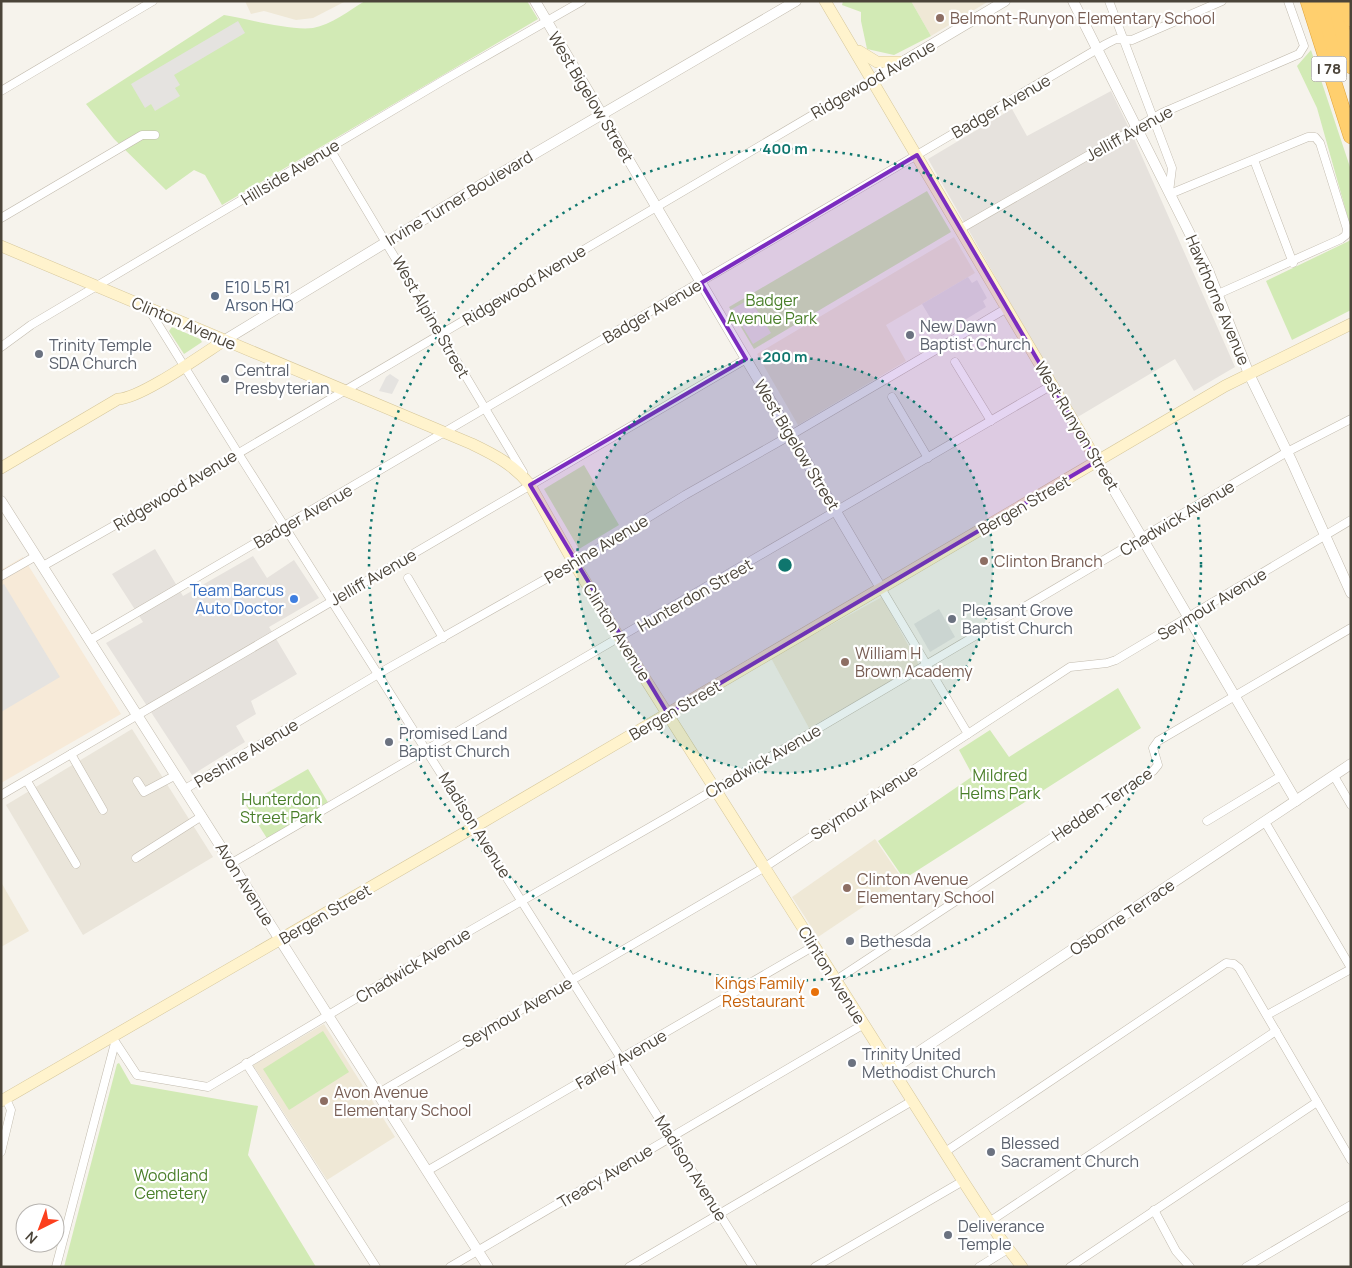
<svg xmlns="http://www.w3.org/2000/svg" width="1352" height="1268" font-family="Manrope,sans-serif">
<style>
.residential{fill:#eae5da}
.commercial{fill:#f7ead8}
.industrial{fill:#e6e2dd}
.education{fill:#efe8d6}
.green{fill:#d2eab5}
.parking{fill:#e5e3e0}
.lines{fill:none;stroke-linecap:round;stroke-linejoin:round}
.minor-casing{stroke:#c2bbae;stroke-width:9}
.tertiary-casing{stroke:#c2bbae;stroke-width:11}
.secondary-casing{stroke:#d6c79b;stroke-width:12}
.motorway-casing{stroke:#e0a43c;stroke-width:16}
.minor{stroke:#fff;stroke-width:8}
.tertiary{stroke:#fff;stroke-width:10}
.secondary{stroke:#fff3cd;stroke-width:11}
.motorway{stroke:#ffcf6e;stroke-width:15}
.marked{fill:#7b2cbf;fill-opacity:0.2;stroke:#7b2cbf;stroke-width:4;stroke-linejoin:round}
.ring{fill:none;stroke:#0f766e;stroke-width:2.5;stroke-dasharray:2.5 5}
.education-dot{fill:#8d6e63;stroke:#fff;stroke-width:2}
.service-dot{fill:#5c6f8a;stroke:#fff;stroke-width:2}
.worship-dot{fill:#6b7280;stroke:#fff;stroke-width:2}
.shop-dot{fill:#3f7fe0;stroke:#fff;stroke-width:2}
.food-dot{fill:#e8710a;stroke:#fff;stroke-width:2}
.labels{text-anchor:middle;stroke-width:4.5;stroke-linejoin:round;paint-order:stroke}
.shield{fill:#fff;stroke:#817c74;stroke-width:1}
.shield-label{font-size:15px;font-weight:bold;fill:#4b4439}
.education-label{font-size:16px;fill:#785e54;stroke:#fff;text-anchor:start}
.street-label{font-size:16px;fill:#4b4439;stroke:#fff}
.service-label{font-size:16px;fill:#4e5e75;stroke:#fff;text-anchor:start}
.park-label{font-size:16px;fill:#4a7f2a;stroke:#fff}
.worship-label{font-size:16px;fill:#5b616d;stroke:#fff;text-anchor:start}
.shop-label{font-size:16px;fill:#366cbe;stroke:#fff;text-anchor:end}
.food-label{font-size:16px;fill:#c56008;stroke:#fff;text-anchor:end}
.centre{fill:#0f766e;stroke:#fff;stroke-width:2.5}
.ring-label{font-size:15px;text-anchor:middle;font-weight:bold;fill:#0f766e;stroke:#fff;stroke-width:4.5;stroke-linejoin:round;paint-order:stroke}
</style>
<rect width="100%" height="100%" fill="#f6f3ec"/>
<path class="residential" d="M132 729 213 857 83 935 6 805Z"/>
<path class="commercial" d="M23 557 121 714 1 783V570Z"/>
<g class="industrial">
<path d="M1111 91 1132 134 1235 367 1194 391 1175 359 1076 418 928 159 1012 109 1027 136Z"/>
<path d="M155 549 183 596 253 556 267 578 294 560 319 598 269 627 297 674 251 701 256 714 236 726 245 742 192 775 106 643 143 622 112 574Z"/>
</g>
<g class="education">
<path d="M245 1H346L313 18 296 20 264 11 251 14Z"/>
<path d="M911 1H989L931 36Z"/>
<path d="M954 237 975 273 886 325 906 361 798 425 757 354Z"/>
<path d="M882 597 919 665 809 728 771 658Z"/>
<path d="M875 839 903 880 818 937 792 897Z"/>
<path d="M1 882 29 931 1 947Z"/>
<path d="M324 1024 395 1137 327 1180 253 1065Z"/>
</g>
<g class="green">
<path d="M365 1H527L538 19 222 205 205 175 194 170 166 190 114 139 86 104 224 15C248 19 291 31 313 28 331 25 350 10 365 1Z"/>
<path d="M843 1H911L931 36 894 55 867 49 861 21V12L842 5Z"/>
<path d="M1311 50 1351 170V229L1317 108 1297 66Z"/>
<path d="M927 191 951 232 754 349 729 307Z"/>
<path d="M1351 240V310L1292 340 1266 281Z"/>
<path d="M172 327 200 339 202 342 184 354 169 331Z"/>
<path d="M584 465 619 525 579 549 544 489Z"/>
<path d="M1118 688 1141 728 904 879 878 841 973 776 959 750 990 730 1009 757Z"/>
<path d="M308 769 329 804 268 840 246 805Z"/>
<path d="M323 1031 349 1072 289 1110 263 1069Z"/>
<path d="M119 1063 131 1084 258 1106 248 1155 316 1267H64L117 1064Z"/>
</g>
<g class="parking">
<path d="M238 21 245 33 174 75 180 85 175 88 180 96 155 111 151 104 145 108 131 84Z"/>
<path d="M968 277 972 283 977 280 987 298 983 301 986 307 945 332 941 327 937 329 922 304Z"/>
<path d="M750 299 771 333 753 344 732 309Z"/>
<path d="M390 374 399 380 392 394 379 391 386 377Z"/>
<path d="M4 584 60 677 1 712V586Z"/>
<path d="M939 609 955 637 930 652 914 624Z"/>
</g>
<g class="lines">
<g class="minor-casing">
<g id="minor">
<path d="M1109 1 1172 168 1169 192"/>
<path d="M1 91 153 1"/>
<path d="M330 149 523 472"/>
<path d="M1254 160 1293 263"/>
<path d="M1170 194 1308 137H1315L1320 143 1347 229 1346 235 1341 239 1218 294"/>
<path d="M1 218 142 135H155"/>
<path d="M960 229 1162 113 1299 54 1304 46 1288 1"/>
<path d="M148 308 238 453 753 1267"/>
<path d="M1 347 31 325 444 80 582 1"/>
<path d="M955 362 991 421"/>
<path d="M892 397 928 458"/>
<path d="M43 566 154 503 872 80"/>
<path d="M1 576 36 556"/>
<path d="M408 578 443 638"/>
<path d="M881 588 968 734"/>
<path d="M90 640 1106 44 1116 39 1132 40 1222 1"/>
<path d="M71 754 103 810"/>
<path d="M1334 776 1351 805"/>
<path d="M27 781 76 864"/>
<path d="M137 781 144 792 176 775"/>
<path d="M185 789 385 670 574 563 685 495 791 435 1007 308"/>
<path d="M1 795 746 359"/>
<path d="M1207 821 1281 776"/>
<path d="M1265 822 1351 968"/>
<path d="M136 858 202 816"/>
<path d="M232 863 1052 385"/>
<path d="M836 980 1153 771 1158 765 1153 748 1158 741 1351 628"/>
<path d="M1267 1015 1351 969"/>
<path d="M112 1037 137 1075 208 1087 459 937 673 814 1287 452 1351 419"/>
<path d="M246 1063 376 1267"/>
<path d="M377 1094 765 867 1070 667 1107 663 1116 660 1351 520"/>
<path d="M1 1152 11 1110 6 1099"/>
<path d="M945 1152 1226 963 1234 964 1239 968 1351 1160"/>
<path d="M427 1171 814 946"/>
<path d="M1154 1210 1176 1251 1190 1267"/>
<path d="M989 1222 1276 1031"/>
<path d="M56 1267 115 1043"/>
<path d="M450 1267 864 1024"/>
<path d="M629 1267 912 1101"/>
<path d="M815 1267 963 1181"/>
<path d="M979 1267 1008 1249"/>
<path d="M1070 1267 1317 1102"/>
<path d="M1246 1267 1351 1205"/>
</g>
</g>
<g class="tertiary-casing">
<g id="tertiary">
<path d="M535 1 881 588"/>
<path d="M1073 1 1208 270 1249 374 1292 462 1351 593"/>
<path d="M872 80 1005 1"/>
<path d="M225 340 474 189 796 1"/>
<path d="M1097 461 1296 801"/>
<path d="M1 501 488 1267"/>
<path d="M893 1069 1351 764"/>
</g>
</g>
<g class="secondary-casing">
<g id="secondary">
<path d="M825 1 1097 461"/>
<path d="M859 51 877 62H902"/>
<path d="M1 246 472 444C495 455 514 465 530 485L574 563 620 639 963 1181 998 1235 1022 1267"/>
<path d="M1 468 118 399C140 399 203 354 225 340"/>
<path d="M1 1101 483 822 1225 386 1351 324"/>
</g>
</g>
<g class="motorway-casing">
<g id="motorway">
<path d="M1308 1 1351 136"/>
<path d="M1322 1 1339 67"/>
<path d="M1335 1 1351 66"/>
<path d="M1347 1 1351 19"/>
</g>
</g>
<use href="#minor" class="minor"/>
<use href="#tertiary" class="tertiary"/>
<use href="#secondary" class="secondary"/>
<use href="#motorway" class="motorway"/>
</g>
<path class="marked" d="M917 155 1097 461 668 714 530 485 746 359 701 283Z"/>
<circle cx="785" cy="565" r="208" fill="#0f766e" fill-opacity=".12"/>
<g class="ring">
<circle cx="785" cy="565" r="208"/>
<circle cx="785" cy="565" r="416"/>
</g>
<g class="education-dot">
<circle cx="940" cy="18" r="5"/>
<circle cx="984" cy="561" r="5"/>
<circle cx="845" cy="662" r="5"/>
<circle cx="847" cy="888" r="5"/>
<circle cx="324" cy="1101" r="5"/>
</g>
<circle class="service-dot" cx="215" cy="296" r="5"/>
<g class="worship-dot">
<circle cx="910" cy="335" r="5"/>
<circle cx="39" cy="354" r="5"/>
<circle cx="225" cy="379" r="5"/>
<circle cx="952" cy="619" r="5"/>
<circle cx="389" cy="742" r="5"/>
<circle cx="850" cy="941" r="5"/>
<circle cx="852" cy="1063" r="5"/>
<circle cx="991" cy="1152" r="5"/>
<circle cx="948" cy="1235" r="5"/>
</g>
<circle class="shop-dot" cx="294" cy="599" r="5"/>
<circle class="food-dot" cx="815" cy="992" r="5"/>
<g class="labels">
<rect class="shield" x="1311.5" y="56.5" width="35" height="25" rx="4"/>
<g class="shield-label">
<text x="1329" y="74">I 78</text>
</g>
<g class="education-label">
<text x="950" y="24">Belmont-Runyon Elementary School</text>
<text x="994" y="567">Clinton Branch</text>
<text x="855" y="659">William H<tspan x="855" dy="18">Brown Academy</tspan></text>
<text x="857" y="885">Clinton Avenue<tspan x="857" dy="18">Elementary School</tspan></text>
<text x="334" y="1098">Avon Avenue<tspan x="334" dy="18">Elementary School</tspan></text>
</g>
<g class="street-label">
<text transform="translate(873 79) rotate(-30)" y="6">Ridgewood Avenue</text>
<text transform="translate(591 97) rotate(59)" y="6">West Bigelow Street</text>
<text transform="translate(1001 106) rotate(-30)" y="6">Badger Avenue</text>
<text transform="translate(1129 133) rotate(-29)" y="6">Jelliff Avenue</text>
<text transform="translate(290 172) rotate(-31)" y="6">Hillside Avenue</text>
<text transform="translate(459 198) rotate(-31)" y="6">Irvine Turner Boulevard</text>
<text transform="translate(524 285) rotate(-31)" y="6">Ridgewood Avenue</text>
<text transform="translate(1218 300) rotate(67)" y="6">Hawthorne Avenue</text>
<text transform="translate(652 311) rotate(-30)" y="6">Badger Avenue</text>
<text transform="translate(431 317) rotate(60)" y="6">West Alpine Street</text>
<text transform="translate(184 323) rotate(23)" y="6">Clinton Avenue</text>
<text transform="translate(1077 426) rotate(59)" y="6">West Runyon Street</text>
<text transform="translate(797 445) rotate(59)" y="6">West Bigelow Street</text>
<text transform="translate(175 490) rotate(-31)" y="6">Ridgewood Avenue</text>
<text transform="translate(1024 505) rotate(-30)" y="6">Bergen Street</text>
<text transform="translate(303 516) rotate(-30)" y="6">Badger Avenue</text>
<text transform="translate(1177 518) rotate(-31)" y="6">Chadwick Avenue</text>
<text transform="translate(596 549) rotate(-31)" y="6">Peshine Avenue</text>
<text transform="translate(373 577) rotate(-30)" y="6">Jelliff Avenue</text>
<text transform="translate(695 595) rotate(-30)" y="6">Hunterdon Street</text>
<text transform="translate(1212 604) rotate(-31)" y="6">Seymour Avenue</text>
<text transform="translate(617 632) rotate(58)" y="6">Clinton Avenue</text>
<text transform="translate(675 710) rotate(-30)" y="6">Bergen Street</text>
<text transform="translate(246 753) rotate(-31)" y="6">Peshine Avenue</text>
<text transform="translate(763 761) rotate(-30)" y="6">Chadwick Avenue</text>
<text transform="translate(864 802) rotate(-33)" y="6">Seymour Avenue</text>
<text transform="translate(1102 804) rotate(-34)" y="6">Hedden Terrace</text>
<text transform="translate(475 825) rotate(58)" y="6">Madison Avenue</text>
<text transform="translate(245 884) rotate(58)" y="6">Avon Avenue</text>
<text transform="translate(325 914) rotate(-30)" y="6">Bergen Street</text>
<text transform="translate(1122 917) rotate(-34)" y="6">Osborne Terrace</text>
<text transform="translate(413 965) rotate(-31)" y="6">Chadwick Avenue</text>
<text transform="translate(832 975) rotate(58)" y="6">Clinton Avenue</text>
<text transform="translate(517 1012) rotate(-30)" y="6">Seymour Avenue</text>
<text transform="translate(621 1059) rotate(-30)" y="6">Farley Avenue</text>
<text transform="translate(691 1168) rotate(58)" y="6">Madison Avenue</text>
<text transform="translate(605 1176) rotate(-31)" y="6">Treacy Avenue</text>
</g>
<g class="service-label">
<text x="225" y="293">E10 L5 R1<tspan x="225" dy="18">Arson HQ</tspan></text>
</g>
<g class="park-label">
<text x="772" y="306">Badger<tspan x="772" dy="18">Avenue Park</tspan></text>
<text x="1000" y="781">Mildred<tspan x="1000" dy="18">Helms Park</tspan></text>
<text x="281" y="805">Hunterdon<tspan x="281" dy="18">Street Park</tspan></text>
<text x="171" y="1181">Woodland<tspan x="171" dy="18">Cemetery</tspan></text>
</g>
<g class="worship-label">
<text x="920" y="332">New Dawn<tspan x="920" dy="18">Baptist Church</tspan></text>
<text x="49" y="351">Trinity Temple<tspan x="49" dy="18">SDA Church</tspan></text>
<text x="235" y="376">Central<tspan x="235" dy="18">Presbyterian</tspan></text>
<text x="962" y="616">Pleasant Grove<tspan x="962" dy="18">Baptist Church</tspan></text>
<text x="399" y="739">Promised Land<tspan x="399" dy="18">Baptist Church</tspan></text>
<text x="860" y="947">Bethesda</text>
<text x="862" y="1060">Trinity United<tspan x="862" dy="18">Methodist Church</tspan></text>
<text x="1001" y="1149">Blessed<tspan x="1001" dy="18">Sacrament Church</tspan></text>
<text x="958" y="1232">Deliverance<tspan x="958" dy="18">Temple</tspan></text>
</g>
<g class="shop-label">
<text x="284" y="596">Team Barcus<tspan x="284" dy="18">Auto Doctor</tspan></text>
</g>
<g class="food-label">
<text x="805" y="989">Kings Family<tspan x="805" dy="18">Restaurant</tspan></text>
</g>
</g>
<circle cx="785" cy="565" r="8" class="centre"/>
<g class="ring-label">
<text x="785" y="154">400 m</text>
<text x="785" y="362">200 m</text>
</g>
<rect width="1352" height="1268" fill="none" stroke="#4b4439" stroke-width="5"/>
<g transform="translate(40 1228) rotate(222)"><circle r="24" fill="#ffffff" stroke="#b7b4b0"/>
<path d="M0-4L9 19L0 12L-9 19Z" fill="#fc3f1d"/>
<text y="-8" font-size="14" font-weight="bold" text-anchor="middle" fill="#4b4439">N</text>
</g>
</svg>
